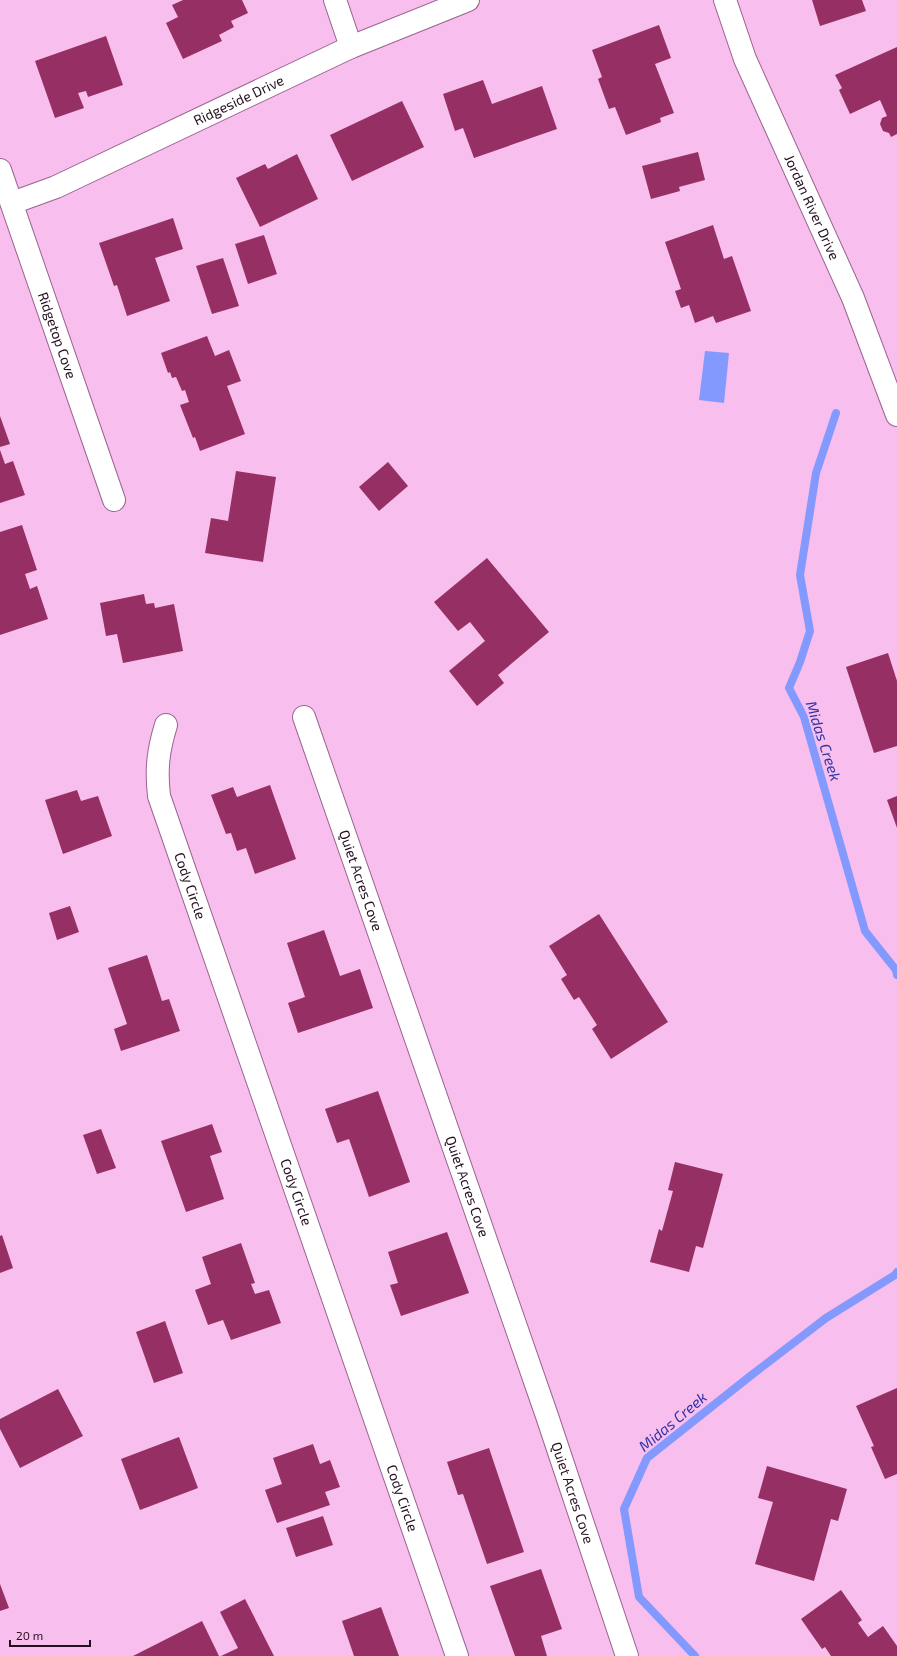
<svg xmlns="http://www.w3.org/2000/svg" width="897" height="1656" font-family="'Exo 2',sans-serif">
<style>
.water{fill:#8399fd}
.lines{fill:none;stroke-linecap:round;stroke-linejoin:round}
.stream{stroke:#8399fd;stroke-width:8}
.building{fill:#962f63}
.minor-casing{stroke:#996490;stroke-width:24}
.minor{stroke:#fff;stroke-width:22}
.labels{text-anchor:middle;stroke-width:4;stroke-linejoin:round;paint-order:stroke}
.street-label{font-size:14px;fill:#240f21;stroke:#f8beed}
.water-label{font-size:15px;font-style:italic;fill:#2e34a5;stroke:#f8beed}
</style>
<rect width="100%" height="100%" fill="#f8beed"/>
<path class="water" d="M705 351 729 353 724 403 699 400Z"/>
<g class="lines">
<g class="stream">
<path d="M836 413 816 473 800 575 810 631 800 662 789 688 804 717 865 931 896 970 897 975"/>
<path d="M695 1656 639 1597 624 1509 647 1458 749 1377 826 1318 895 1275 897 1272"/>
</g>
</g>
<g class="building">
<path d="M183 0H242L248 13 231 21 234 27 219 35 222 41 183 59 166 23 178 17 172 5Z"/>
<path d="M812 0H862L866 11 820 26Z"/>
<path d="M659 25 671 58 655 64 674 113 660 118 661 122 626 135 615 107 609 109 598 79 602 77 592 50Z"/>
<path d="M106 36 123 85 88 97 86 91 78 93 84 108 55 118 35 61Z"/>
<path d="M897 47V134L891 137 889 133 883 131 880 124 882 118 887 116 880 100 850 114 839 90 842 88 835 75Z"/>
<path d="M483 80 492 104 542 86 557 129 474 158 463 128 455 131 443 94Z"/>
<path d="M402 101 424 147 352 181 330 135Z"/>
<path d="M698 152 705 180 679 187 680 191 651 199 642 166Z"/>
<path d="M297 154 318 199 260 227 236 178 265 164 268 169Z"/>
<path d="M173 218 183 249 155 258 170 301 127 316 117 285 114 286 99 243Z"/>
<path d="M713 225 724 259 732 256 751 311 716 323 713 316 695 323 689 305 681 308 675 291 681 289 665 242Z"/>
<path d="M264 235 277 274 248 284 235 244Z"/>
<path d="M223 258 239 306 212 314 196 266Z"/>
<path d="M207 336 215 356 229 350 241 381 227 386 245 434 200 451 195 437 193 438 180 405 189 402 185 390 182 391 176 377 172 378 170 372 168 373 161 353Z"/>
<path d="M0 416 10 444 0 447Z"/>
<path d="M0 450 5 464 13 461 25 495 0 503Z"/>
<path d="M388 462 408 486 379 511 359 487Z"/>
<path d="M236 471 276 477 263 562 205 553 211 518 228 521Z"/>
<path d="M22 525 37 570 25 574 30 589 37 586 48 619 0 635V532Z"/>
<path d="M487 558 549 632 498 675 504 683 477 706 449 671 485 641 470 622 458 631 434 602Z"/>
<path d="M144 594 146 604 154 603 155 608 174 604 183 651 123 663 117 634 106 636 100 603Z"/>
<path d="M888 653 897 681V746L874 753 846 667Z"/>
<path d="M270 785 296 859 255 874 246 848 237 851 231 833 226 834 211 795 233 787 237 797Z"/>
<path d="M77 790 81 801 98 796 112 836 63 854 45 800Z"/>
<path d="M897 796V828L887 800Z"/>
<path d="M70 906 79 932 57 940 49 913Z"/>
<path d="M599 914 668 1022 611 1059 592 1029 597 1025 579 997 574 1000 561 979 567 975 549 946Z"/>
<path d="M324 930 340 976 360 969 373 1008 298 1033 288 1003 305 997 287 943Z"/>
<path d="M147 955 162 1001 169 999 180 1031 121 1051 114 1029 127 1024 108 968Z"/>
<path d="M378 1091 410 1182 369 1197 349 1139 337 1143 325 1109Z"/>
<path d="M212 1124 222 1152 210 1156 224 1199 186 1212 161 1141Z"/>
<path d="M101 1129 116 1168 97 1174 83 1135Z"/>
<path d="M675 1162 723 1174 703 1248 696 1246 689 1272 650 1262 659 1229 662 1231 673 1191 668 1190Z"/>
<path d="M447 1232 469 1293 401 1316 390 1285 398 1283 388 1252Z"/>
<path d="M2 1235 13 1268 0 1273V1236Z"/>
<path d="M241 1243 255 1283 251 1284 255 1294 269 1290 281 1323 231 1340 223 1320 208 1325 195 1290 211 1284 202 1257Z"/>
<path d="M165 1321 183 1373 154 1383 136 1332Z"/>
<path d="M897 1388V1474L885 1479 871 1447 874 1446 856 1406Z"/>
<path d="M58 1389 83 1436 20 1468 0 1429V1419Z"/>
<path d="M179 1437 198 1488 140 1510 121 1459Z"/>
<path d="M313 1444 320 1464 330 1460 340 1487 325 1492 330 1505 277 1523 265 1490 282 1484 273 1458Z"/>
<path d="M489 1448 524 1552 487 1564 463 1494 458 1495 447 1462Z"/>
<path d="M767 1466 847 1489 838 1521 831 1519 814 1581 755 1564 773 1502 758 1498Z"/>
<path d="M323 1516 333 1545 296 1557 286 1528Z"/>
<path d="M541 1569 562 1629 541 1636 547 1656H515L490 1586Z"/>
<path d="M0 1584 9 1608 0 1611Z"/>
<path d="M841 1590 862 1620 858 1623 868 1637 883 1626 897 1646V1656H831L825 1647 822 1649 801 1619Z"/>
<path d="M245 1599 274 1656H221L238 1648 220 1612Z"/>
<path d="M381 1607 399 1656H354L342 1621Z"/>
<path d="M202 1621 219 1656H133Z"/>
</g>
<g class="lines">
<g class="minor-casing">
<g id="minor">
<path d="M335 0 351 47"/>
<path id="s1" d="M725 0 745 59 853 298 897 415"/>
<path id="s2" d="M0 170 114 500"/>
<path id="s3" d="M12 203 56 187 351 47 468 0"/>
<path id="s4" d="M304 717 547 1416 627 1656"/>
<path id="s5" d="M166 725C158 751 156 769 159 796L457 1656"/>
</g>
</g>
<use href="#minor" class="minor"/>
</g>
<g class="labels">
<g class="street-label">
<text dy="5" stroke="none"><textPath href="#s3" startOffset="249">Ridgeside Drive</textPath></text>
<text dy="5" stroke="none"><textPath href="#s1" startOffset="225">Jordan River Drive</textPath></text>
<text dy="5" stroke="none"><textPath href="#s2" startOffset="175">Ridgetop Cove</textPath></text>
<text dy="5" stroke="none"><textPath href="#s4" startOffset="173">Quiet Acres Cove</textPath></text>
<text dy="5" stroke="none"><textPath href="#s5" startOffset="167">Cody Circle</textPath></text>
<text dy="5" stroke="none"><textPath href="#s4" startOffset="497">Quiet Acres Cove</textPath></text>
<text dy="5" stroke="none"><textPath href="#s5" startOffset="491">Cody Circle</textPath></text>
<text dy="5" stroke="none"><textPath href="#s4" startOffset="821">Quiet Acres Cove</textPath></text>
<text dy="5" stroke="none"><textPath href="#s5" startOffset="815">Cody Circle</textPath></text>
</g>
<g class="water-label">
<text transform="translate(823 741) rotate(72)" y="5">Midas Creek</text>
<text transform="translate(673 1422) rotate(-40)" y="5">Midas Creek</text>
</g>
</g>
<path d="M10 1640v6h80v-6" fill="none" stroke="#240f21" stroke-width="2"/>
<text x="16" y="1640" font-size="12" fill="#240f21" stroke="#f8beed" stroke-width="3" paint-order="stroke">20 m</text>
</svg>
